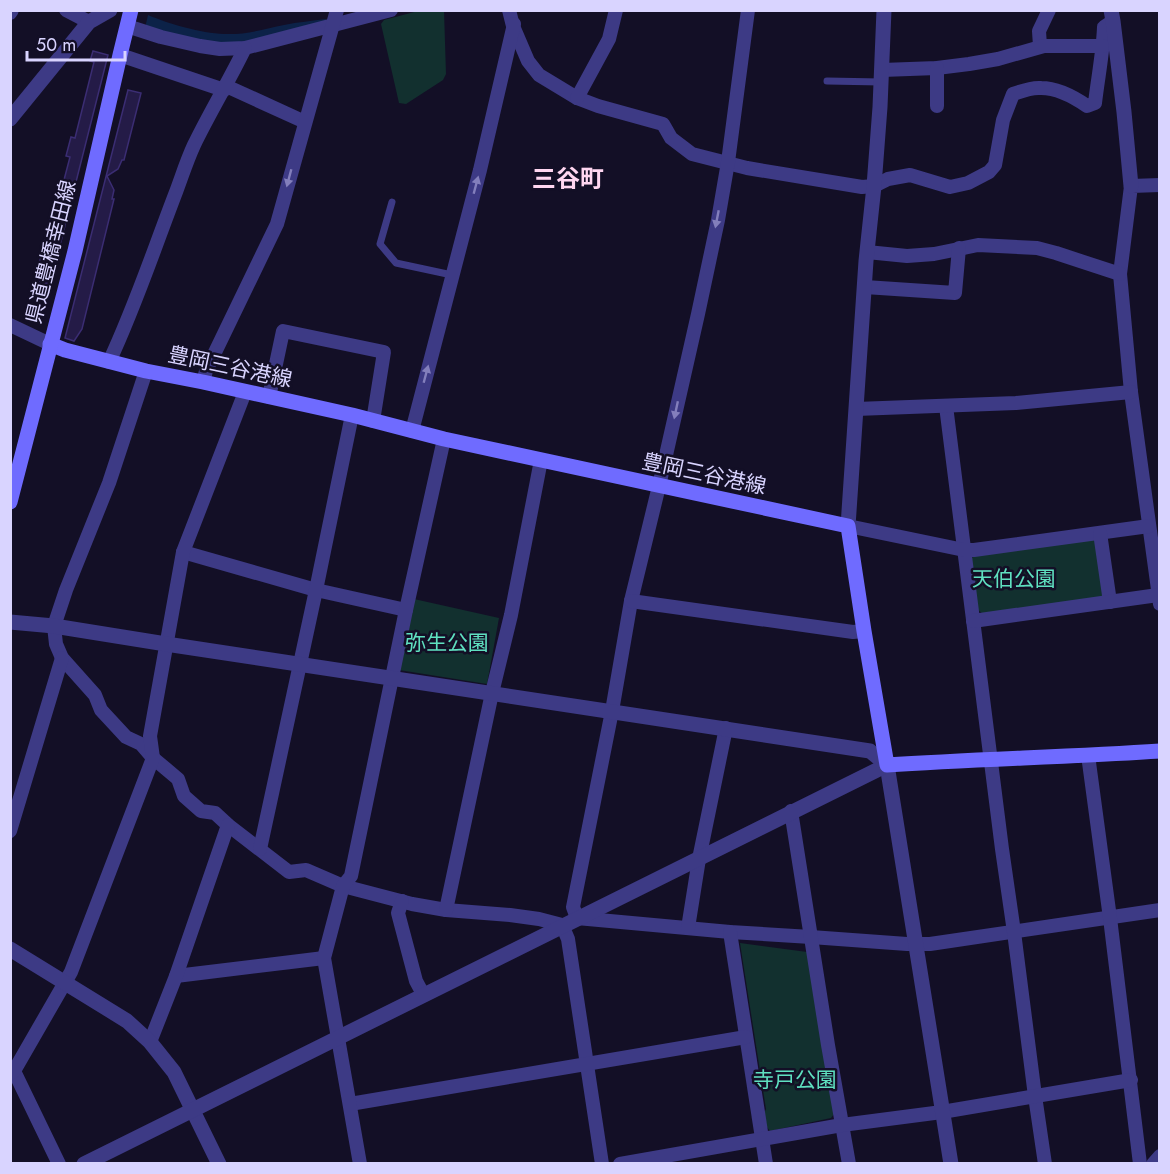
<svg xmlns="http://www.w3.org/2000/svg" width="1170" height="1174" font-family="Jost,'Noto Sans JP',sans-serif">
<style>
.green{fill:#12302f}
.water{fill:#0c2248}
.building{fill:#241b47;stroke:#3b2d73;stroke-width:1.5}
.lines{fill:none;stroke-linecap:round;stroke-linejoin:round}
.service{stroke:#3d3a85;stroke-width:7}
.minor{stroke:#3d3a85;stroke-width:14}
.tertiary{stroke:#3d3a85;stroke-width:15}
.secondary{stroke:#6f6bff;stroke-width:15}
.oneway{fill:#837fbc}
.labels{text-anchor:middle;stroke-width:5;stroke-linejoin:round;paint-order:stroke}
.street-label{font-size:21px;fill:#d9d4ff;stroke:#130f26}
.park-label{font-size:21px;fill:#5fe0c0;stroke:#130f26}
.quarter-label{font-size:24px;font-weight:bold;fill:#ffd6f0;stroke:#130f26}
</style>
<rect width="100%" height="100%" fill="#130f26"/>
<g class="green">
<path d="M418 11H444L446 74 443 80 406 104 399 103 381 24 384 20Z"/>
<path d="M1094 538 1106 591 1102 598 983 614 978 610 971 559 977 553Z"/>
<path d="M414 599 499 618 487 684 399 670Z"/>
<path d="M740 943 807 952 834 1114 831 1118 770 1131 766 1126 763 1116 766 1109Z"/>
</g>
<path class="water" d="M148 15C169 24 201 33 224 34 245 35 265 29 284 25 298 22 312 21 326 19L324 26 250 42 213 43 145 28Z"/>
<g class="building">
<path d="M93 51 108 55 50 285 35 281 45 240 49 241 54 220 50 219 56 198 59 199 70 157 66 156 71 137 75 138 94 62 90 61Z"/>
<path d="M128 90 141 93 124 160H122L118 169 107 176 114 190 112 199H114L82 329 74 341 65 338Z"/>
</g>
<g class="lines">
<g class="service">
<path d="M827 81 881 82"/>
<path d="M392 202 380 244 396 263 452 275"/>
</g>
<g class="minor">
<path d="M66 10 89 22"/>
<path d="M509 10 513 26 528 61 539 75 577 98 598 106 663 124 671 138 692 154 747 168 862 187 874 186 888 179 910 175 950 187 968 183 989 172 995 165 1003 120 1013 94C1022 91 1031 87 1041 88 1057 88 1074 97 1087 106L1095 103C1098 77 1103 53 1104 27L1113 21"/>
<path d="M748 10 728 162 718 220 698 314 659 486 631 601 612 711 573 907 577 918 730 932 811 937 907 944H930L1160 910"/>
<path d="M10 13 12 10"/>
<path d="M127 26 161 37 200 46 220 49 245 48 391 10"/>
<path d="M1040 46 1039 31 1049 10"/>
<path d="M120 55 224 90"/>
<path d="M882 70 937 68 969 64 998 59 1044 46H1103"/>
<path d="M226 86 305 122"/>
<path d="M577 98 609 39 616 10"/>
<path d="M937 106V68"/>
<path d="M1160 185 1131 186 1120 274 1131 392 1160 604"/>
<path d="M867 252 907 256 934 254 978 245 1037 248 1056 253 1120 274"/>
<path d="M865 287 955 293 959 248"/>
<path d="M10 325 50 344"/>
<path d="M109 362C135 307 154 249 176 192 182 176 187 160 194 145 210 112 229 81 245 48"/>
<path d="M146 371 109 483 66 590 54 626 56 644 62 658 95 695 101 710 126 737 141 744 153 758 178 779 184 796 201 811 215 813 228 825 289 872 306 870 343 886 412 904 446 910 510 915 539 919 562 925 568 939 602 1164"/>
<path d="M203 382 206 371 277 224 337 10"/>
<path d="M269 397 283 331 384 352 373 421"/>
<path d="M946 406 1002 849 1014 932 1035 1096 1045 1164"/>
<path d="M856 409 1016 403 1131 392"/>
<path d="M412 431 480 170 514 24"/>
<path d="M848 526 964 550H974L1149 526"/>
<path d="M1100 533 1110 602"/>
<path d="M183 552 316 590 406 610"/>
<path d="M631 601 853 632 864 631"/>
<path d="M973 621 1158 595"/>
<path d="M1088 755 1110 918 1140 1164"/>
<path d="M791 811 828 1045 849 1164"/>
<path d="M10 831 62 658"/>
<path d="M260 849 316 590 352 415"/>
<path d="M402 901 398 913 416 981 423 994"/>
<path d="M446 910 492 693 511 615 541 460"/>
<path d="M688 928 699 859 726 728"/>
<path d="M730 932 766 1164"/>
<path d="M176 976 324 958"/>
<path d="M150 1042 176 976 228 825"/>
<path d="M14 1071 59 1164"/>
<path d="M10 1073 14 1071 71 972 153 758 150 736 183 552 245 392"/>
<path d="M350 1104 746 1037"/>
<path d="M360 1164 324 958 343 886 351 876 406 610 444 439"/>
<path d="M620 1164 842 1125 942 1112 1131 1080"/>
<path d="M1153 1164 1160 1156"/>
</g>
<g class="tertiary">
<path d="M1111 10 1113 21 1124 112 1131 186"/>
<path d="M10 119 89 22 110 10"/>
<path d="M848 526 866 261 874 186 880 107 884 10"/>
<path d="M10 622 54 626 166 644 870 751 887 765 951 1164"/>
<path d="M10 949 127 1021 150 1042 174 1072 219 1164"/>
<path d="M84 1164 887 765"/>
</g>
<g class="secondary">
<path d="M50 344 65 350 146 371 203 382 352 415 444 439 848 526 864 631 887 765C978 759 1069 757 1160 751"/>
<path d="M10 502 75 251 120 55 131 10"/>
</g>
</g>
<defs><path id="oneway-solid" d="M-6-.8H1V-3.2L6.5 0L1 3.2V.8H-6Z" transform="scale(1.5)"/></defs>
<g class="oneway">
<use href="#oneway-solid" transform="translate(289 178) rotate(105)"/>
<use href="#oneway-solid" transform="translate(476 185) rotate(-75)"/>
<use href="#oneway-solid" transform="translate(717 219) rotate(101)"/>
<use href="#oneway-solid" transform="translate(426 374) rotate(-75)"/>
<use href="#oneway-solid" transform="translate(676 410) rotate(102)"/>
</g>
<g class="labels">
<g class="street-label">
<text transform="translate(51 252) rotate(-76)" y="7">県道豊橋幸田線</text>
<text transform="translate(230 367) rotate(12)" y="7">豊岡三谷港線</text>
<text transform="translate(704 474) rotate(12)" y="7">豊岡三谷港線</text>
</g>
<g class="park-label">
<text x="1014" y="586">天伯公園</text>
<text x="447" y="650">弥生公園</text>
<text x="795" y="1087">寺戸公園</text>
</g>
<g class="quarter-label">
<text x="568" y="187">三谷町</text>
</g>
</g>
<rect width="1170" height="1174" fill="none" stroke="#d9d4ff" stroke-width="24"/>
<path d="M27 51v9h98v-9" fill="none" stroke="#d9d4ff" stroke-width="3"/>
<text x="36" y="51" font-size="18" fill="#d9d4ff" stroke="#130f26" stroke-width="4.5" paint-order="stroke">50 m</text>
</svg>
